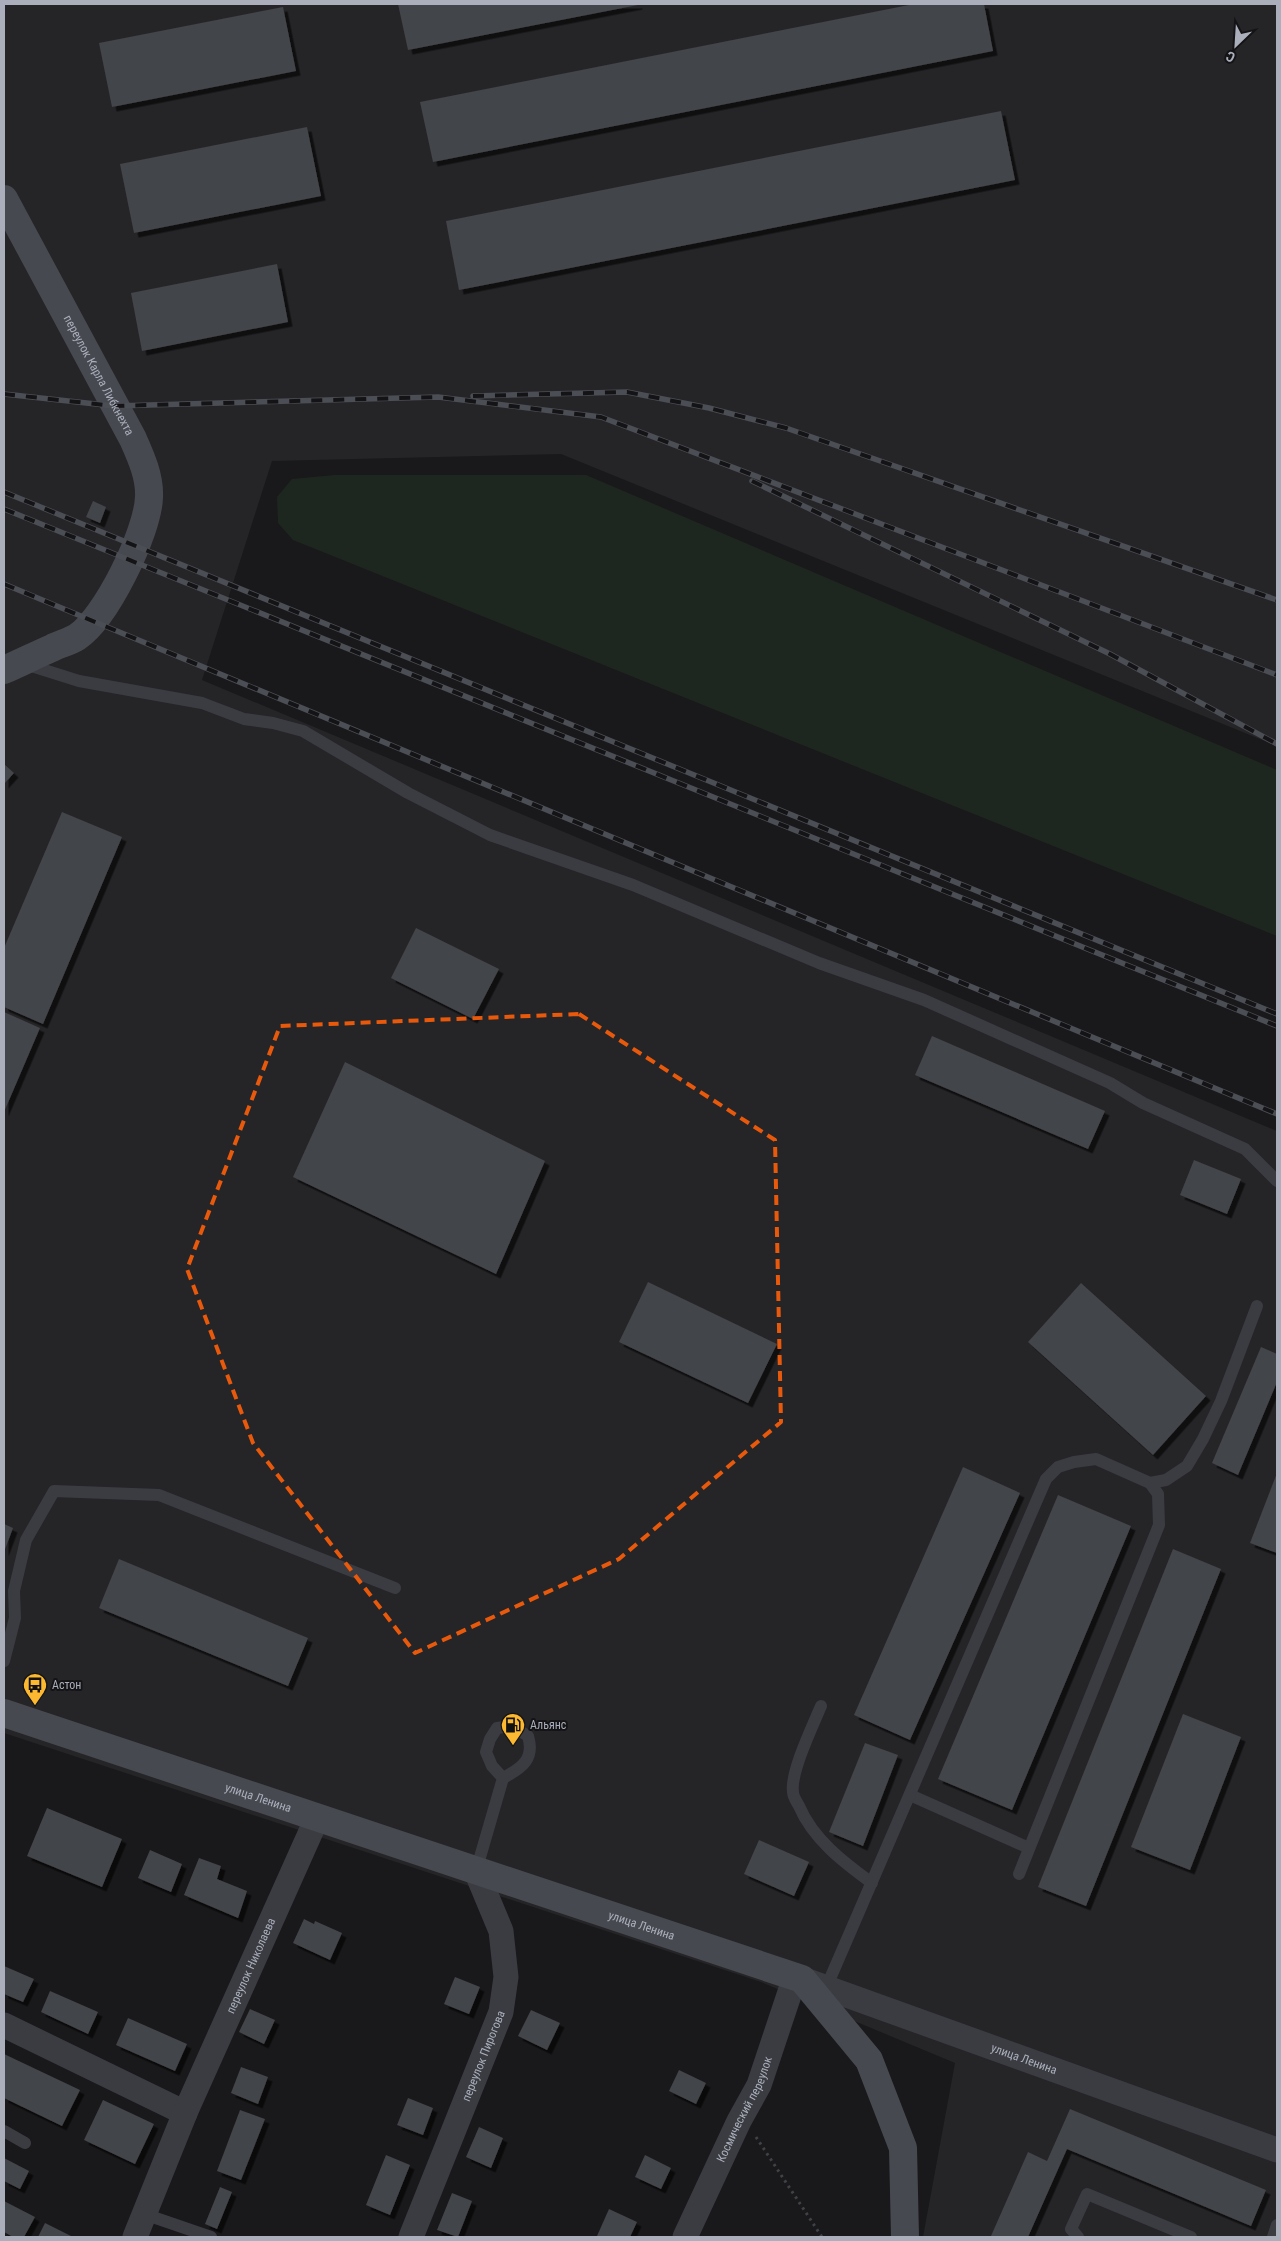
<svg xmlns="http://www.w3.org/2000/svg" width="1281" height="2241" font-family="'Roboto Condensed',sans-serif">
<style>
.built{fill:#252528}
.green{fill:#1e271f}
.building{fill:#434448;filter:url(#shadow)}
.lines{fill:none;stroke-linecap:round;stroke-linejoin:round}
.path{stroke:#3f4247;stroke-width:3;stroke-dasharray:2.5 4;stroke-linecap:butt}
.lane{stroke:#3b3c42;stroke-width:12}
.street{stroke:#3b3c42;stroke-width:25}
.secondary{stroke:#474950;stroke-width:28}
.rail-casing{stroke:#4c4e55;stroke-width:5.5}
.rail{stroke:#141416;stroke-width:4;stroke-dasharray:11;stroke-linecap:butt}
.marked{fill:none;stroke:#e8590c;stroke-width:4;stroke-dasharray:10 6;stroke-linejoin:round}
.labels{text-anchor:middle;stroke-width:4;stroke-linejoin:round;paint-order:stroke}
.street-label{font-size:12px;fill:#aaafbb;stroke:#141416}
.poi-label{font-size:12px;fill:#aaafbb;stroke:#141416;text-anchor:start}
</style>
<defs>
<filter id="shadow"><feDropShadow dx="4.5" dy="4.5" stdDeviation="0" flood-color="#0009"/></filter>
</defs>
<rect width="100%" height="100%" fill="#19191b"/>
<path class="built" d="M4 4H1277V746L561 454 272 461 202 680 1277 1131V2237H923L955 2063 761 1982 4 1733Z"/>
<path class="green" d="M335 475H586L1277 770V936L293 540 278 523 277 497 292 479Z"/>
<g class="building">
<path d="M398 4H638V5L408 50Z"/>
<path d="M914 4H984L993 51 433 162 420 102Z"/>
<path d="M283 7 296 71 112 107 99 43Z"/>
<path d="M1001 111 1015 180 459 290 446 221Z"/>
<path d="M307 127 321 196 134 233 120 164Z"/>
<path d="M277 264 288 322 142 351 131 293Z"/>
<path d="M93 501 106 507 100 523 86 517Z"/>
<path d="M4 764 14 773 4 784Z"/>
<path d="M62 812 122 837 43 1024 4 1007V948Z"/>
<path d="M416 928 499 969 473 1019 391 978Z"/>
<path d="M4 1012 40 1028 4 1112Z"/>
<path d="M932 1036 1105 1111 1088 1149 915 1075Z"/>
<path d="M345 1062 545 1161 496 1274 293 1177Z"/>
<path d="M1194 1160 1241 1179 1227 1214 1180 1195Z"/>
<path d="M648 1282 777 1344 748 1403 619 1342Z"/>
<path d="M1081 1283 1206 1396 1153 1455 1028 1342Z"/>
<path d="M1261 1347 1277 1354V1382L1238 1475 1212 1463Z"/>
<path d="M963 1467 1020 1493 910 1740 854 1715Z"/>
<path d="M1277 1473V1553L1250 1543Z"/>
<path d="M1058 1495 1131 1526 1012 1810 938 1779Z"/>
<path d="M4 1524 13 1528 4 1552Z"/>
<path d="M1173 1549 1221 1569 1086 1906 1038 1887Z"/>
<path d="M119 1559 308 1638 288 1686 99 1608Z"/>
<path d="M1183 1714 1241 1737 1190 1870 1131 1847Z"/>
<path d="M865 1743 898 1755 863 1846 829 1832Z"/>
<path d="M47 1808 122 1839 102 1887 27 1856Z"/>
<path d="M759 1840 809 1862 794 1896 744 1874Z"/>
<path d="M150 1850 182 1864 171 1892 138 1878Z"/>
<path d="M199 1858 221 1866 217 1879 247 1891 238 1918 184 1895Z"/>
<path d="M304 1919 314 1924 315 1921 342 1933 330 1960 293 1943Z"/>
<path d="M4 1966 34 1979 23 2002 4 1994Z"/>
<path d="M455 1977 480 1987 469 2014 444 2004Z"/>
<path d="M50 1991 98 2012 88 2034 41 2012Z"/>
<path d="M250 2009 275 2020 264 2044 239 2032Z"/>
<path d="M531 2010 560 2023 547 2050 518 2036Z"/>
<path d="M128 2018 187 2044 175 2071 116 2045Z"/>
<path d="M4 2054 80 2090 62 2126 4 2098Z"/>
<path d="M241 2067 268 2077 258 2104 231 2093Z"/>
<path d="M679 2070 706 2083 696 2104 669 2091Z"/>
<path d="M408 2098 433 2108 423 2135 397 2125Z"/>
<path d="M103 2100 154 2124 135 2164 84 2140Z"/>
<path d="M1070 2109 1266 2190 1251 2226 1067 2149 1028 2237 991 2236 1028 2152 1047 2161Z"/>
<path d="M240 2110 265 2119 241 2180 217 2171Z"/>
<path d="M479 2127 503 2138 491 2168 466 2157Z"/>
<path d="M386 2155 410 2165 390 2215 366 2205Z"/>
<path d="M645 2155 671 2168 661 2189 635 2177Z"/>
<path d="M4 2158 29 2171 20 2189 4 2181Z"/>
<path d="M220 2187 232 2192 217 2229 205 2224Z"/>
<path d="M452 2193 472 2201 458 2237 437 2230Z"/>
<path d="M4 2201 35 2217 24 2237H13L4 2232Z"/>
<path d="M609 2209 637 2222 630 2237 597 2236Z"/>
<path d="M45 2223 73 2237H38Z"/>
</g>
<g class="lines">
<path class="path" d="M756 2137 822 2237"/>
<g class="lane">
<path d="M25 664 79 681 202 703 244 719 273 723 303 731 408 793 490 835 633 885 819 963 924 1000 1110 1083 1143 1103 1245 1149 1277 1181"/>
<path d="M4 1661 15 1618 14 1591 26 1540 54 1491 159 1495 395 1588"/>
<path d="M821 1706C813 1725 790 1773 793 1792 793 1797 797 1802 799 1806 813 1839 843 1862 872 1883"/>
<path d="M910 1795 1029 1848"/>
<path d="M476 1871 503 1778C522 1768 535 1759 528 1736L512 1726 497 1728 490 1739 486 1752 492 1766 503 1778"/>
<path d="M1019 1874 1159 1525 1158 1494 1150 1483"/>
<path d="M826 1988 1046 1479 1058 1467 1074 1462 1096 1459 1150 1483 1166 1480 1187 1466 1203 1439 1221 1401 1257 1306"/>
<path d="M4 2131 25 2143"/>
<path d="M144 2214 211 2237"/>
<path d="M1078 2237 1071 2229 1087 2194 1191 2237"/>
<path d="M1273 2237 1277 2225"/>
</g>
<g class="street">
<path id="s1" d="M802 1979 1277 2150"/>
<path d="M4 2025 185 2113"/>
<path id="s2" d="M135 2237 185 2113 317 1818"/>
<path id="s3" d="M411 2237 501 2012 506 1977 501 1931 476 1871"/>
<path id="s4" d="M685 2237 739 2121 759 2085 795 1977"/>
</g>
<g class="secondary">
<path id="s5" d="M4 199 133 439C141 457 150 477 149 497 148 532 106 618 77 637 69 642 60 644 52 648 36 655 20 663 4 670"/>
<path id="s6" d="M4 1713 802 1979 869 2060 903 2148 905 2237"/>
</g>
<g class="rail-casing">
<g id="rail">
<path d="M4 394 114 406 438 397 601 417 1277 675"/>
<path d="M473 396 627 392 709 408 786 428 1277 600"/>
<path d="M752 481 1110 654 1277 744"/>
<path d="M4 492 1277 1014"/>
<path d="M4 509 1277 1026"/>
<path d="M4 584 1277 1114"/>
</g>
</g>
<use href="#rail" class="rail"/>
</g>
<path class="marked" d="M579 1014 775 1140 781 1422 619 1559 415 1653 253 1443 187 1269 280 1026Z"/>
<defs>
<g id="bus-pin" transform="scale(1.25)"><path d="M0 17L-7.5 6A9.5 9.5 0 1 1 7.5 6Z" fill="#fbb830" stroke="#141416"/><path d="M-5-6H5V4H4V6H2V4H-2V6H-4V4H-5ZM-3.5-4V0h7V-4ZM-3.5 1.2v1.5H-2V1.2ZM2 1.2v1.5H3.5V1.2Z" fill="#111"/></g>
<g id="fuel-pin" transform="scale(1.25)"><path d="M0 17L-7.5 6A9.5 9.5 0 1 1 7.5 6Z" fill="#fbb830" stroke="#141416"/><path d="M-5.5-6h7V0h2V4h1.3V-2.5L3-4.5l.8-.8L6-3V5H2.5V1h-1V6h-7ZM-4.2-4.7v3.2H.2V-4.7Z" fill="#111"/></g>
</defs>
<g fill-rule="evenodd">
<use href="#bus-pin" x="35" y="1685"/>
<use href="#fuel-pin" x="513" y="1725"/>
</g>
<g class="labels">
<g class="street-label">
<text dy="4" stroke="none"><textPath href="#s5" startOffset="200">переулок Карла Либкнехта</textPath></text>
<text dy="4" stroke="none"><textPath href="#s6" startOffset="268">улица Ленина</textPath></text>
<text dy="4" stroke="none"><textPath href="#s6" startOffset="672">улица Ленина</textPath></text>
<text dy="4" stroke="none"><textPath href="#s2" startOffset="295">переулок Николаева</textPath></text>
<text dy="4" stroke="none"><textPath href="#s3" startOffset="195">переулок Пирогова</textPath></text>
<text dy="4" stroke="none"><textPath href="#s1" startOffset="236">улица Ленина</textPath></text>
<text dy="4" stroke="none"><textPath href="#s4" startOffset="141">Космический переулок</textPath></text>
</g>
<g class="poi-label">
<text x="52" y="1689">Астон</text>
<text x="530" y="1729">Альянс</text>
</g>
</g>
<rect width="1281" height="2241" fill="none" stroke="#aaafbb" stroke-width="10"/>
<g transform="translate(1236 45) rotate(205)" stroke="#141416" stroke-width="4" paint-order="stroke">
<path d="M0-4L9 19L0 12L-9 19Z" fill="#aaafbb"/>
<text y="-8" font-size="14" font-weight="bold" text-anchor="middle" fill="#aaafbb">С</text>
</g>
</svg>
